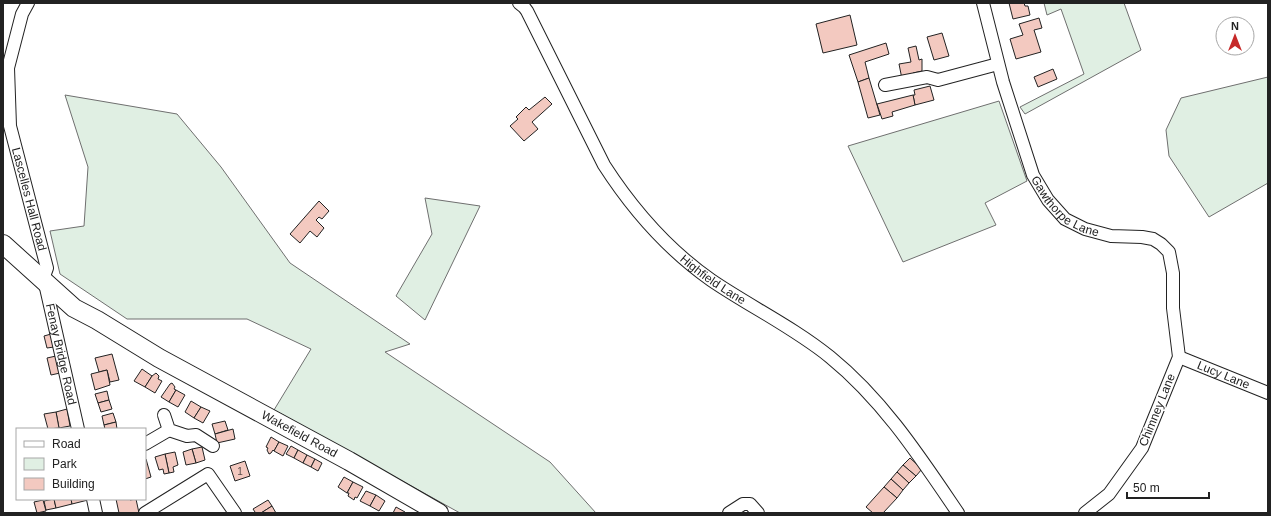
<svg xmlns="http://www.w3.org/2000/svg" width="1271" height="516" font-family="Helvetica,sans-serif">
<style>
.green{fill:#e0efe3;stroke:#6f6f6f}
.building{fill:#f3c9c0;stroke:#222}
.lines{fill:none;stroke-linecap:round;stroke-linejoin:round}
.minor-casing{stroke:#222;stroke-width:14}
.highway-casing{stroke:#222;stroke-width:20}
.minor{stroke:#fff;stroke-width:12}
.highway{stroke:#fff;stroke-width:18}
.labels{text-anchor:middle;stroke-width:3;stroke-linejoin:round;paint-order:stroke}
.number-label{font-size:10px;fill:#564c4a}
.street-label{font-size:12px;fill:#222;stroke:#fff}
</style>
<rect width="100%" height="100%" fill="#fff"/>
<g class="green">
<path d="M1044 3H1124L1141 50 1025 114 1020 107 1084 74 1061 9 1047 15Z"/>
<path d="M1268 77V183L1209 217 1169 156 1166 130 1181 98Z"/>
<path d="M65 95 177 114 221 167 290 263 410 344 385 352 550 462 596 513H460L274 410 311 349 247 319H127L60 274 50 231 84 226 88 167Z"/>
<path d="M999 101 1027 181 985 203 996 225 903 262 848 146Z"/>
<path d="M425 198 480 206 425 320 396 296 432 234Z"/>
</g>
<g class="building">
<path d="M1009 3H1024L1025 6H1028L1030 15 1013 19Z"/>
<path d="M850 15 857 45 823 53 816 24Z"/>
<path d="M1039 18 1042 28 1034 30 1041 52 1016 59 1010 39 1023 35 1019 24Z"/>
<path d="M942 33 949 56 934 60 927 37Z"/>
<path d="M886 43 889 54 865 62 869 78 858 82 849 55Z"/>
<path d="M916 46 919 60 922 59V71L913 73 914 76 902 79 899 64 911 62 908 48Z"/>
<path d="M1053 69 1057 79 1038 87 1034 77Z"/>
<path d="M869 78 880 115 868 118 858 82Z"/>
<path d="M930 86 934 100 915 105 913 95H915L914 90Z"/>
<path d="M913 95 915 105 892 112 893 116 882 119 877 104Z"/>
<path d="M545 97 552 104 532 122 538 129 524 141 510 126 518 119 516 117 526 107 529 110Z"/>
<path d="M319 201 329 211 322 219 319 217 316 220 324 228 317 237 310 231 300 243 290 234Z"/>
<path d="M51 334 54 347 47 348 44 336Z"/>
<path d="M112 354 119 380 110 382 107 370 99 372 95 358Z"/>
<path d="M56 356 60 373 51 375 47 358Z"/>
<path d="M142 369 152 376 145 387 134 381Z"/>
<path d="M107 370 110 385 95 390 91 374Z"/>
<path d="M156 373 159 376 158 379 162 381 155 393 145 387 152 376Z"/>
<path d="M172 383 175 387 174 389 176 390 169 402 161 397 170 384Z"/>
<path d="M176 390 185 395 178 407 169 402Z"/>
<path d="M107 391 109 400 98 403 95 394Z"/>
<path d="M109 400 112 409 101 412 98 403Z"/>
<path d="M191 401 201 407 194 418 185 412Z"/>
<path d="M201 407 210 411 203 423 194 418Z"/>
<path d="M67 409 70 426 59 428 56 412Z"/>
<path d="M56 412 59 428 48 429 44 414Z"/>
<path d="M113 413 116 422 104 425 102 416Z"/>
<path d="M225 421 228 430 215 434 212 424Z"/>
<path d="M116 422 117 429H105L104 425Z"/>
<path d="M233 429 235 439 217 443 215 434Z"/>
<path d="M271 437 279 442 274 451 273 450 271 453 269 454 267 450 268 448 266 447Z"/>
<path d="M279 442 288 446 283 456 274 451Z"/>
<path d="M291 446 298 450 294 458 286 454Z"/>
<path d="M202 447 205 460 196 463 192 449Z"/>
<path d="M192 449 196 463 186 465 183 452Z"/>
<path d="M298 450 307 455 303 463 294 458Z"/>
<path d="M175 452 178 465 173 467 174 472 169 473 165 454Z"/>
<path d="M165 454 169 473 164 474 163 469 159 470 155 457Z"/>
<path d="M307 455 315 459 311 467 303 463Z"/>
<path d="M910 458 922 469 916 476 903 465Z"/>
<path d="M145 459H146L151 477 145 479Z"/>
<path d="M315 459 322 463 318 471 311 467Z"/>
<path d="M245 461 250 476 235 481 230 466Z"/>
<path d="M903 465 916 476 909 483 897 472Z"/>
<path d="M897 472 909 483 903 490 891 479Z"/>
<path d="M344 477 353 482 347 493 338 487Z"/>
<path d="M891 479 903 490 897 498 884 487Z"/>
<path d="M353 482 363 487 357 498 355 497 354 500 348 496 349 493H347Z"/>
<path d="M884 487 897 498 883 513H873L866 507Z"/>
<path d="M366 491 376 495 370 506 360 501Z"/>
<path d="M376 495 385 501 379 511 370 506Z"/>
<path d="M54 499 56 508 46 510 44 501Z"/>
<path d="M54 499H71L72 504 56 508Z"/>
<path d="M71 499H87L88 500 72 504Z"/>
<path d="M116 499H129L130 500 136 499 139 513H119Z"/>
<path d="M43 500 46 511 37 513 34 502Z"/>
<path d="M268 500 272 506 261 513H254L255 512 253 509Z"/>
<path d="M272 506 276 513H261Z"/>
<path d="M396 507 405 512V513H393Z"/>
</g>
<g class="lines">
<g class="minor-casing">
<g id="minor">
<path id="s1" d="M28 3 22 14 8 68 10 126 47 268 43 279 46 288 78 429"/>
<path id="s2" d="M519 3 524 7 527 11 604 165C633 210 667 249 711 280 749 306 793 327 830 357 883 400 920 457 958 513"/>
<path id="s3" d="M983 3 1003 82 1033 175 1048 200 1065 219 1085 229 1111 236 1142 237 1153 239 1161 244 1169 252 1173 273V308L1179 357 1142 448 1109 494 1085 513"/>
<path d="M885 85 927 77 938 80 998 64"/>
<path id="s4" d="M1179 357 1268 393"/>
<path d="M164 415 169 430 187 436 196 435 213 446"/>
<path d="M145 444 169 430"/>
<path d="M93 499 96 513"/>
<path d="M145 513 208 474 235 513"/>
<path d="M729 513 743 504H750L758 513"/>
</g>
</g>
<g class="highway-casing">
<g id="highway">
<path id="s5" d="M3 244 74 308 97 320 159 358 349 461 439 513"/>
</g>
</g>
<use href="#minor" class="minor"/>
<use href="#highway" class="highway"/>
</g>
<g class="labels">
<g class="number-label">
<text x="240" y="475">1</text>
</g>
<g class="street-label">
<text dy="4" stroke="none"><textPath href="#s1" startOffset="202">Lascelles Hall Road</textPath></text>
<text dy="4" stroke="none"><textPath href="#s3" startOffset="226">Gawthorpe Lane</textPath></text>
<text dy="4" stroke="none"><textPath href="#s2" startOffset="343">Highfield Lane</textPath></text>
<text dy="4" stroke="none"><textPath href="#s1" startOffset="362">Fenay Bridge Road</textPath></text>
<text dy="4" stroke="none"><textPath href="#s4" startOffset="48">Lucy Lane</textPath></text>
<text transform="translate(1157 410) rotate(-68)" y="4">Chimney Lane</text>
<text dy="4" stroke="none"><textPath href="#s5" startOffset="354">Wakefield Road</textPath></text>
</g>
</g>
<rect width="1271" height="516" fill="none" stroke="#222222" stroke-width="8"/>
<rect x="16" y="428" width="130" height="72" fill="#ffffff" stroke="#a7a7a7"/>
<rect x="24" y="441" width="20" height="6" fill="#ffffff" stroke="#a7a7a7"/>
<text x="52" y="448" font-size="12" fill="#222222">Road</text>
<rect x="24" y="458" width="20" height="12" fill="#e0efe3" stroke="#a7a7a7"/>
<text x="52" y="468" font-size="12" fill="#222222">Park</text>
<rect x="24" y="478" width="20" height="12" fill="#f3c9c0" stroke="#a7a7a7"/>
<text x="52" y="488" font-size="12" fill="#222222">Building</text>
<g transform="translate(1235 36)"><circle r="19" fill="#ffffff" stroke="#a7a7a7"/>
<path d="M0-3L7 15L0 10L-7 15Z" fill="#c62828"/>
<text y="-6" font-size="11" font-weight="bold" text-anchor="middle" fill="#222222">N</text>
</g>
<path d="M1127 492v6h82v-6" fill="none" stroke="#222222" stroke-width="2"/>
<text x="1133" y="492" font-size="12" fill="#222222" stroke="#ffffff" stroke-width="3" paint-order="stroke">50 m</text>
</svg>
